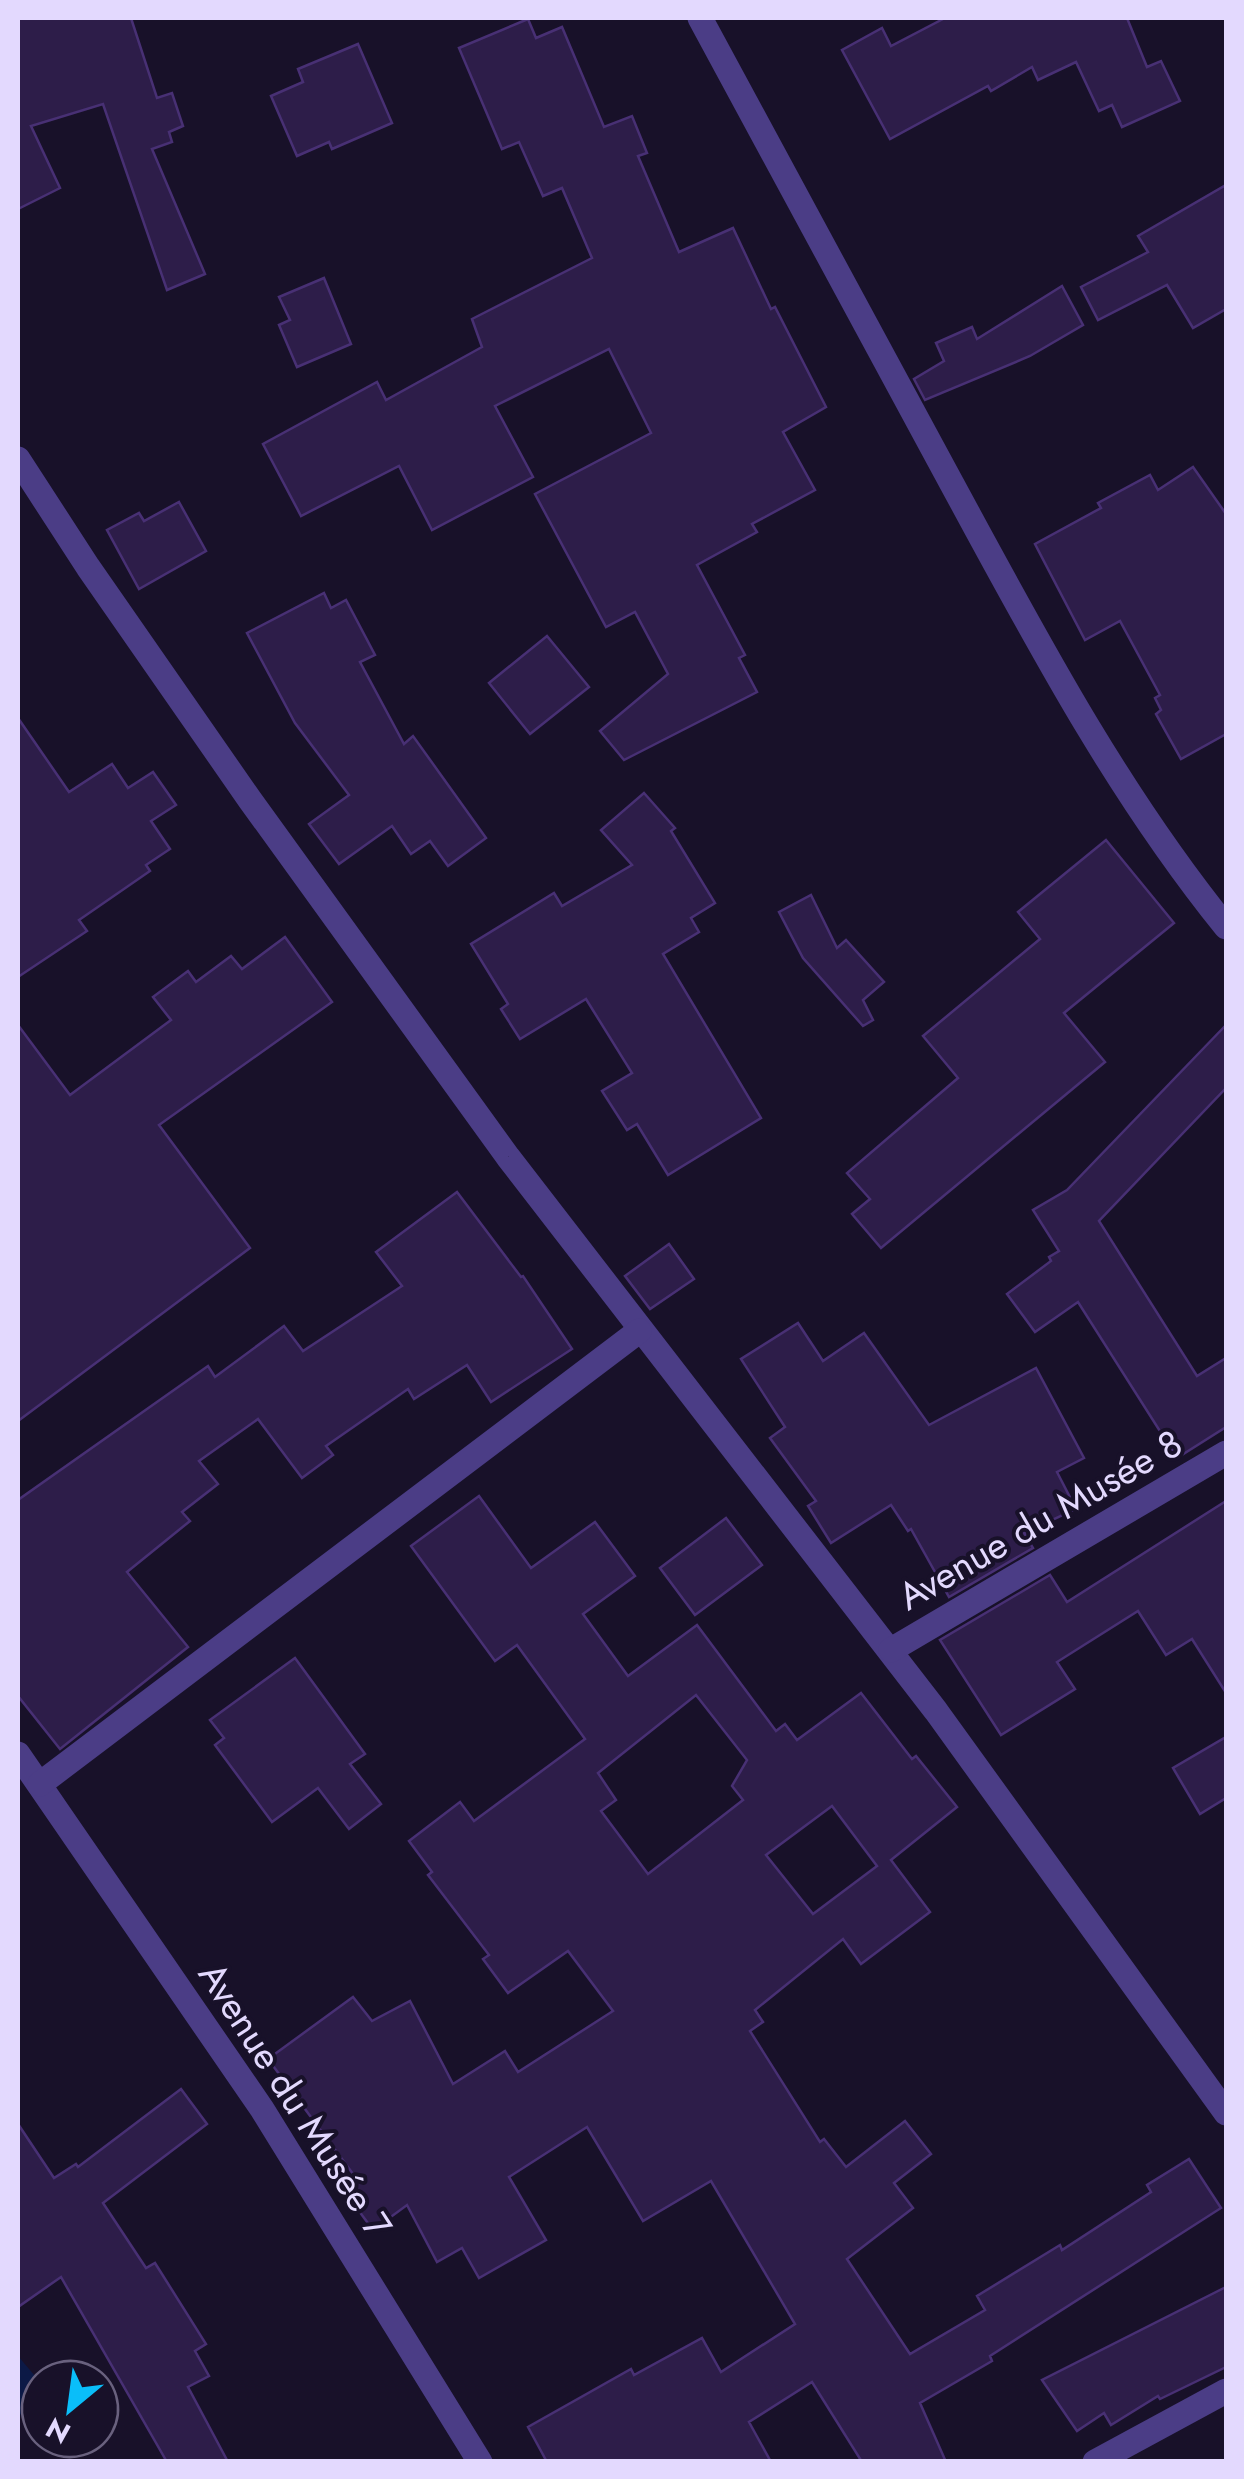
<svg xmlns="http://www.w3.org/2000/svg" width="1244" height="2479" font-family="Jost,sans-serif">
<style>
.water{fill:#0c1946}
.building{fill:#2d1d49;stroke:#483074;stroke-width:2.5;fill-rule:evenodd}
.lines{fill:none;stroke-linecap:round;stroke-linejoin:round}
.minor{stroke:#4b3d86;stroke-width:25}
.labels{text-anchor:middle;stroke-width:8;stroke-linejoin:round;paint-order:stroke}
.street-label{font-size:38px;fill:#e3d9fe;stroke:#181129}
</style>
<rect width="100%" height="100%" fill="#181129"/>
<path class="water" d="M18 2356 40 2382V2431C9 2424 17 2381 18 2356Z"/>
<g class="building">
<path d="M18 18H131L157 98 172 93 183 126 169 132 172 142 152 149 205 274 167 290 103 104 31 126 60 188 18 209Z"/>
<path d="M945 18H1127L1147 67 1161 61 1180 101 1122 127 1112 105 1099 111 1076 62 1038 80 1032 67 991 91 988 86 890 139 842 50 882 28 891 46Z"/>
<path d="M528 19 536 38 562 27 604 127 632 116 647 153 638 156 679 252 733 228 771 309 775 307 826 407 783 432 815 490 752 524 757 532 697 565 745 655 739 658 757 692 624 760 600 731 668 674 635 612 606 627 535 494 651 433 609 349 495 406 533 477 432 530 399 466 301 516 263 444 377 382 386 400 482 347 472 319 592 258 562 188 543 196 519 142 502 149 459 48Z"/>
<path d="M358 44 392 123 332 149 329 142 297 156 271 96 303 82 298 69Z"/>
<path d="M1226 185V309L1193 328 1167 285 1098 320 1081 287 1148 252 1138 236Z"/>
<path d="M324 278 351 344 297 367 279 325 290 320 279 297Z"/>
<path d="M1062 286 1083 325 1030 356 925 400 914 379 944 361 936 343 972 327 977 339Z"/>
<path d="M1193 467 1226 514V734L1181 759 1156 714 1161 710 1155 698 1160 695 1120 621 1085 640 1035 544 1101 508 1098 503 1150 475 1158 490Z"/>
<path d="M179 502 206 551 139 589 107 530 139 513 144 521Z"/>
<path d="M324 593 331 608 346 600 375 655 360 662 404 744 413 736 486 838 448 866 430 841 411 854 392 826 339 864 309 824 349 795 295 723 247 633Z"/>
<path d="M547 636 589 687 530 734 489 683Z"/>
<path d="M18 718 69 792 112 764 128 788 153 772 176 805 151 821 170 849 146 865 150 871 79 920 87 931 18 977Z"/>
<path d="M644 793 675 828 671 831 715 903 691 918 699 932 663 954 761 1118 668 1175 637 1124 627 1130 602 1091 632 1073 586 999 520 1039 501 1009 508 1004 471 944 554 893 562 906 632 865 601 830Z"/>
<path d="M1106 840 1174 923 1064 1013 1105 1062 881 1248 852 1214 870 1199 847 1173 958 1078 923 1036 1040 939 1018 912Z"/>
<path d="M811 895 837 948 846 940 884 982 863 1000 873 1020 863 1026 803 958 779 912Z"/>
<path d="M285 937 332 1002 159 1125 250 1248 18 1421V1025L70 1095 171 1020 153 997 188 971 196 982 231 956 242 969Z"/>
<path d="M1226 1025V1088L1099 1221 1197 1376 1226 1358V1427L1177 1458 1078 1302 1035 1332 1007 1294 1051 1261 1049 1257 1059 1251 1033 1210 1067 1190Z"/>
<path d="M457 1192 521 1277 523 1276 572 1349 491 1402 467 1365 414 1399 408 1389 326 1446 333 1455 302 1478 258 1419 199 1461 218 1484 182 1512 190 1521 127 1572 188 1647 60 1749 18 1696V1500L208 1366 215 1377 284 1326 303 1351 402 1286 376 1252Z"/>
<path d="M669 1244 694 1279 650 1309 625 1276Z"/>
<path d="M798 1323 823 1361 864 1333 929 1425 1036 1368 1084 1458 1057 1472 1076 1509 1024 1533 1033 1548 949 1597 911 1529 908 1531 891 1505 831 1543 808 1506 816 1501 770 1438 785 1427 741 1359Z"/>
<path d="M479 1496 531 1568 595 1522 635 1576 583 1614 628 1676 697 1625 776 1731 785 1724 797 1740 861 1693 912 1759 916 1756 957 1807 891 1860 930 1912 861 1964 843 1939 755 2010 763 2022 750 2031 820 2142 824 2139 846 2167 905 2121 931 2154 894 2183 913 2208 847 2259 910 2354 985 2310 977 2296 1060 2245 1062 2250 1151 2192 1147 2185 1189 2159 1221 2208 990 2356 992 2361 920 2403 946 2462H862L812 2382 749 2422 771 2462H547L528 2427 631 2369 634 2375 702 2338 721 2372 795 2324 711 2181 643 2221 587 2127 509 2177 546 2240 479 2278 462 2248 437 2262 407 2205 373 2230 342 2188 356 2178 268 2059 353 1997 372 2021 410 2001 453 2084 505 2051 518 2072 613 2011 568 1951 508 1993 483 1959 489 1955 428 1875 432 1872 409 1841 460 1802 474 1821 585 1739 517 1645 495 1661 411 1546ZM696 1695 747 1760 732 1786 743 1800 648 1874 601 1811 616 1800 598 1773ZM832 1806 877 1866 813 1914 766 1855Z"/>
<path d="M1226 1501V1693L1192 1639 1166 1655 1138 1611 1057 1662 1075 1689 1001 1735 940 1640 1050 1575 1067 1602Z"/>
<path d="M726 1518 762 1565 695 1615 660 1568Z"/>
<path d="M295 1658 365 1754 350 1764 381 1804 349 1829 318 1788 272 1822 215 1745 224 1738 210 1720Z"/>
<path d="M1226 1737V1798L1200 1814 1173 1768Z"/>
<path d="M181 2089 207 2124 103 2203 146 2268 155 2263 206 2344 195 2351 209 2376 188 2387 228 2462H167L61 2277 18 2307V2124L54 2178 76 2164 78 2167Z"/>
<path d="M1226 2287V2367L1160 2399 1158 2396 1111 2425 1104 2413 1077 2431 1042 2380Z"/>
</g>
<g class="lines">
<g class="minor">
<path d="M700 18C784 173 868 328 952 484 1035 637 1116 791 1226 927"/>
<path d="M18 459 88 567 250 800 508 1157 936 1711 1226 2113"/>
<path d="M891 1650 1226 1453"/>
<path d="M18 1754 262 2109 480 2462"/>
<path d="M40 1784 639 1331"/>
<path d="M1095 2462 1226 2391"/>
</g>
</g>
<g class="labels">
<g class="street-label">
<text transform="translate(1040 1520) rotate(-30)" y="13">Avenue du Musée 8</text>
<text transform="translate(295 2100) rotate(57)" y="13">Avenue du Musée 7</text>
</g>
</g>
<rect width="1244" height="2479" fill="none" stroke="#e3d9fe" stroke-width="40"/>
<g transform="translate(70 2409) rotate(209)"><circle r="48" fill="#181129" stroke="#69617e" stroke-width="2.5"/>
<path d="M0-8L18 38L0 25L-18 38Z" fill="#0abef9"/>
<text y="-15" font-size="28" font-weight="bold" text-anchor="middle" fill="#e3d9fe">N</text>
</g>
</svg>
